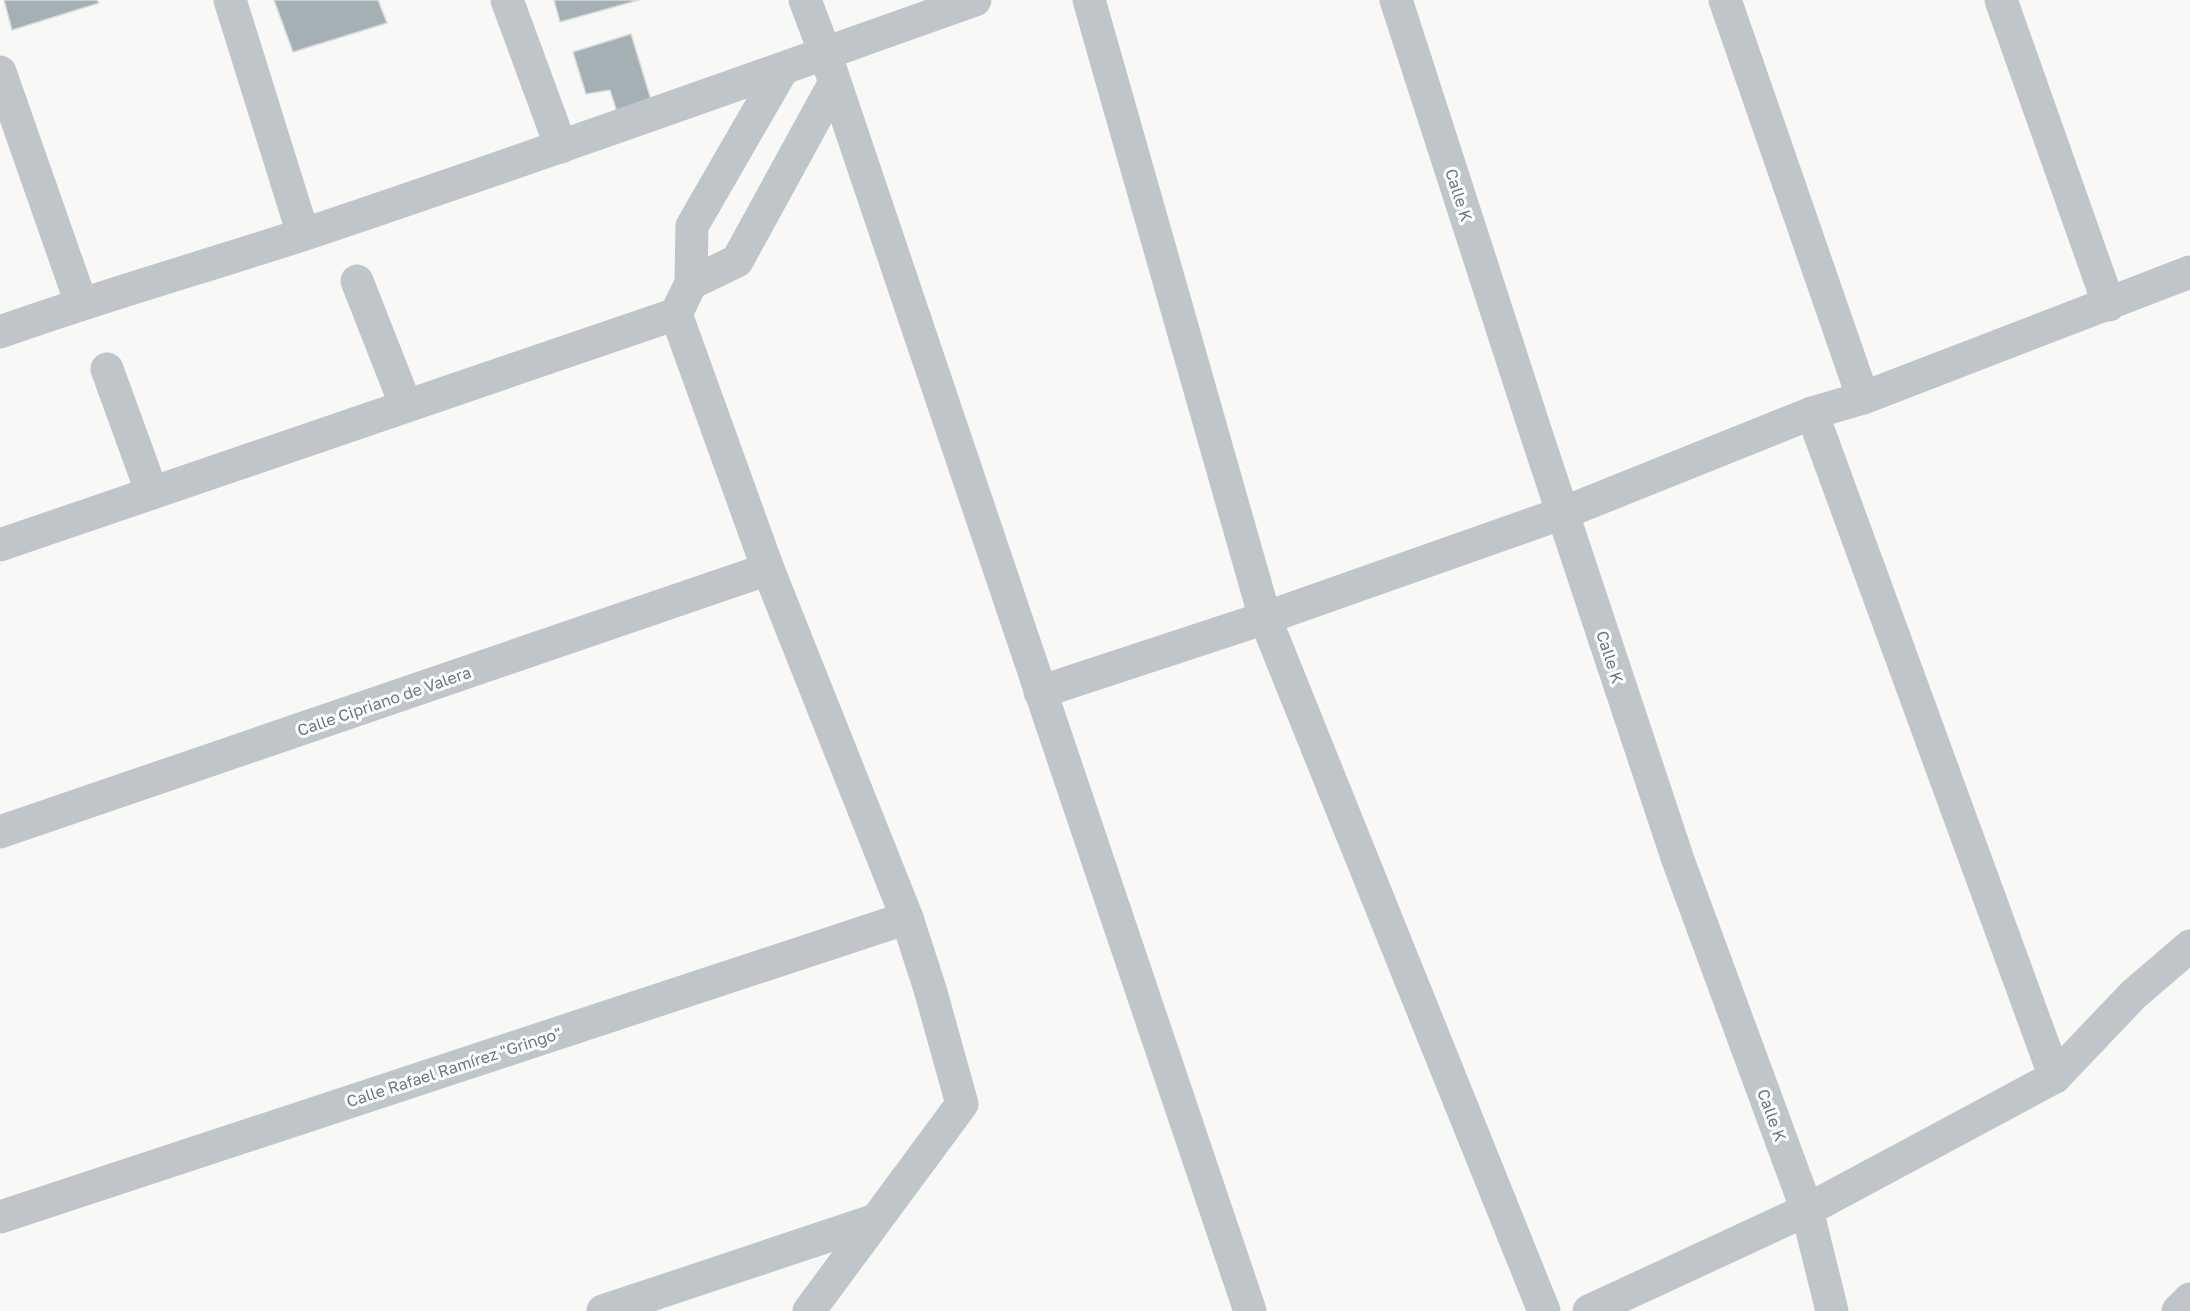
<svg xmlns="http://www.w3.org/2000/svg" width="2190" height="1311" font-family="'Golos Text',sans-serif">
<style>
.building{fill:#a4b0b3;stroke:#dadad8;stroke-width:1.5}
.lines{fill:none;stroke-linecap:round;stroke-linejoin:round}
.minor{stroke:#bfc5c8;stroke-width:33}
.labels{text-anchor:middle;stroke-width:6;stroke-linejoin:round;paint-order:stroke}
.street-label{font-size:16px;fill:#647980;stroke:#fff}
</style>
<rect width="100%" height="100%" fill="#f8f8f6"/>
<g class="building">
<path d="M4 0H97L99 3 12 30Z"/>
<path d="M274 0H378L387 23 293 52Z"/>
<path d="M554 0H639L560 22Z"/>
<path d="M631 34 652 103 617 112 610 90 586 94 573 52Z"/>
</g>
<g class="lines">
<g class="minor">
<path d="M230 0 303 234"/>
<path d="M507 0 561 147"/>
<path d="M805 0 825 53 1250 1311"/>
<path d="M1089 0 1265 618 1544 1311"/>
<path d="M1396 0 1536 433 1678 860 1807 1210 1832 1311"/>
<path d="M1725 0 1863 398"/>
<path d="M2001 0 2109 305"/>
<path d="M0 72 81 303"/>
<path d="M357 281 406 406"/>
<path d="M691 283 737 261 834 84"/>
<path d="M676 314 691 283 692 226 782 70"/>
<path d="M0 332C101 296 204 267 305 234 530 159 752 79 975 0"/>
<path d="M107 369 152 493"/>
<path d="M1812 413 2055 1077"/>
<path d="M0 545 676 314 768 569 907 918 930 989 962 1104 809 1311"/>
<path d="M1040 692 1265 618 1563 513 1812 413 1863 398 2190 272"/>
<path d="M0 832 768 569"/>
<path d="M0 1217 907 918"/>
<path d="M603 1311 876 1220"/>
<path d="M1589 1311 1807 1210 2055 1077 2133 995 2190 946"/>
<path d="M2178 1311 2190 1299"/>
</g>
</g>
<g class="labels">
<g class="street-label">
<text transform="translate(1459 195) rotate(72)" y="6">Calle K</text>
<text transform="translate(1610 657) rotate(72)" y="6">Calle K</text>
<text transform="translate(384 701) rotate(-19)" y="6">Calle Cipriano de Valera</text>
<text transform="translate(454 1067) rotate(-18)" y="6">Calle Rafael Ramírez "Gringo"</text>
<text transform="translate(1772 1115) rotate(70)" y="6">Calle K</text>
</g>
</g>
</svg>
